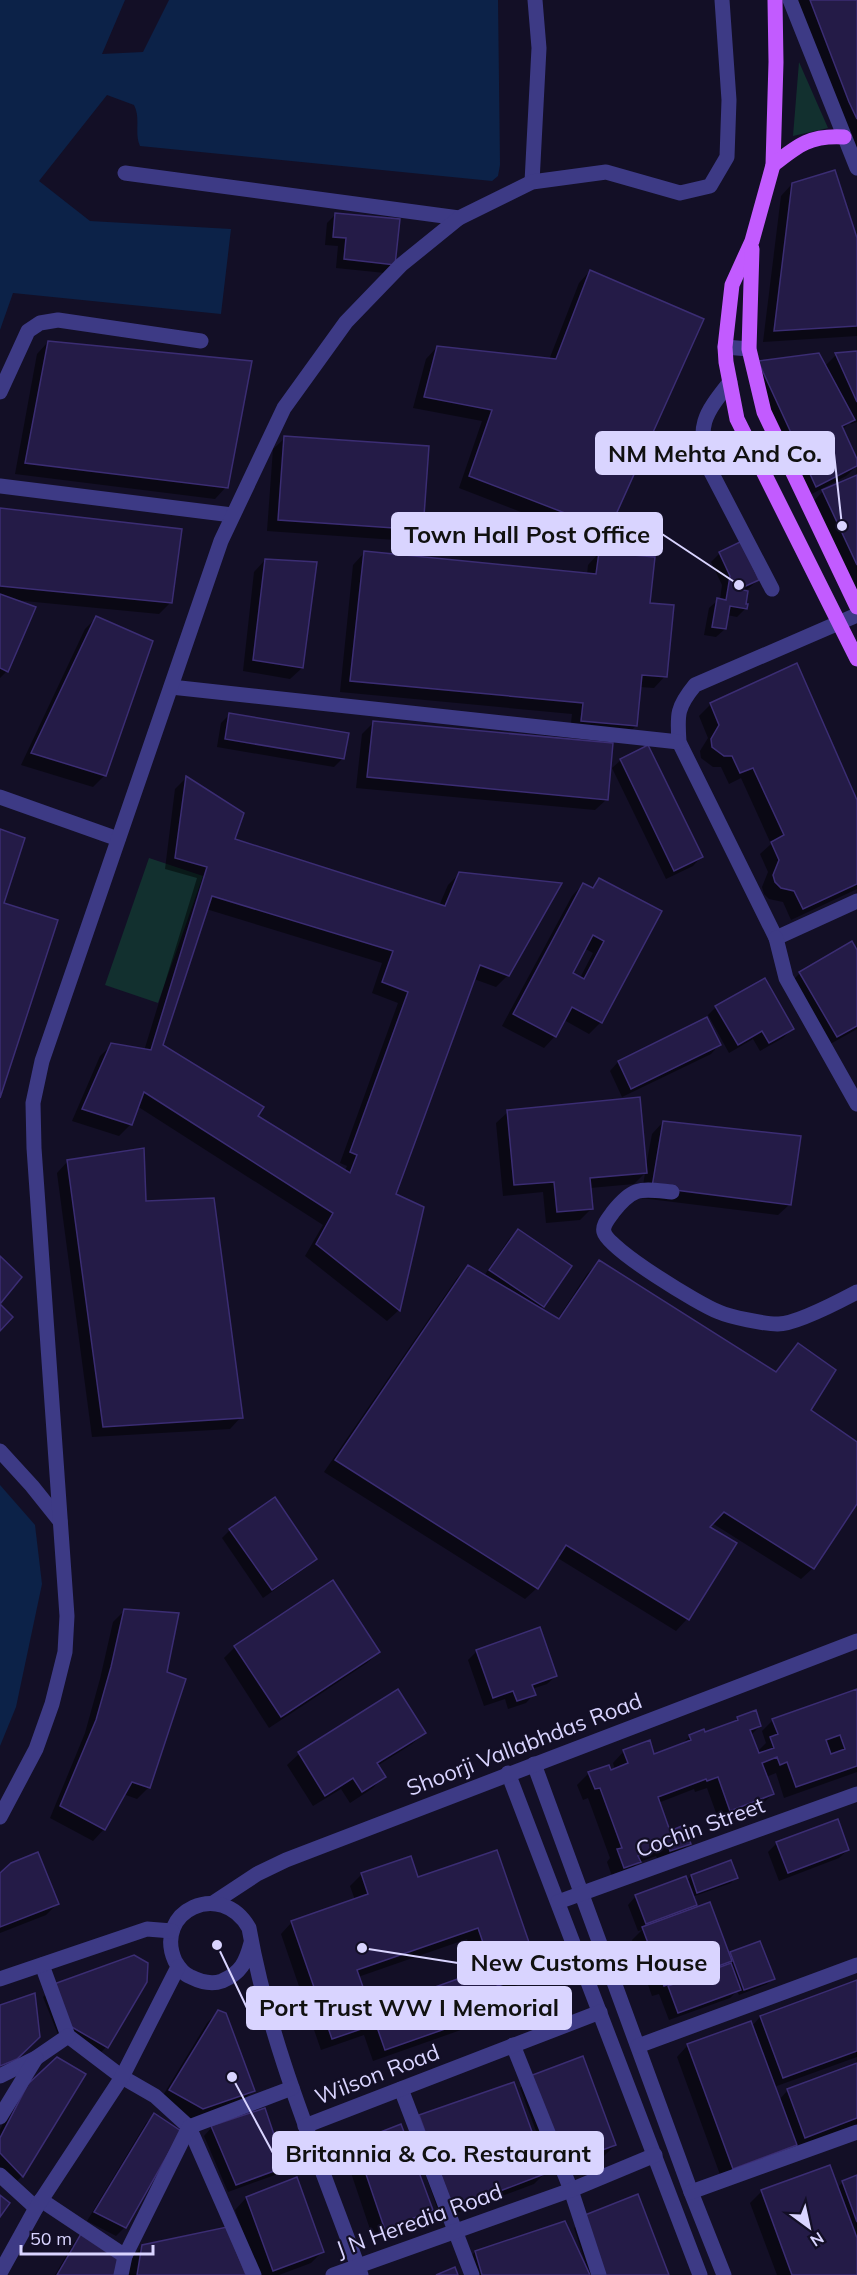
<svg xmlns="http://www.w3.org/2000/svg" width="857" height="2275" font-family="Mulish,sans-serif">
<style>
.green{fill:#12302f}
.water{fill:#0c2248}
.shadow{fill:#0007;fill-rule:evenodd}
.building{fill:#241b47;stroke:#3b2d73;stroke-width:1.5;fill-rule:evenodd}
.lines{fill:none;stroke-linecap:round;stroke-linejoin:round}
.minor{stroke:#3d3a85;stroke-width:15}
.major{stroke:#c25bff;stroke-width:15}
.labels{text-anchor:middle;stroke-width:4.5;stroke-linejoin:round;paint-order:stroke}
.street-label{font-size:22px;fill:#d9d4ff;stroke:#130f26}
.leader{fill:none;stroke:#d9d4ff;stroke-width:2}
.callout-dot{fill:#d9d4ff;stroke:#130f26;stroke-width:2}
.callout{fill:#d9d4ff;stroke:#d9d4ff;stroke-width:2}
.callout-label{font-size:24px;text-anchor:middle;font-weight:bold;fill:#111}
</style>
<rect width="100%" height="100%" fill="#130f26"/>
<g class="green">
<path d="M799 62 828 128 793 136Z"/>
<path d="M149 858 203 876 158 1003 105 985Z"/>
</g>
<g class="water">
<path d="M0 0H125L102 54 143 52 169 0H498L500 165 498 176 492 181 140 146C134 133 141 118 134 105L107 95 39 181 90 221 231 229 221 314 13 293 0 330Z"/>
<path d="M0 1485 35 1525 42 1584 16 1707 0 1746Z"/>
</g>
<g class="shadow">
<path d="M799 0H857V156L796 5Z"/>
<path d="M792 184 857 243V336L763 342 781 196Z"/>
<path d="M336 214 394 264 385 273 336 268 338 246 325 245 327 223Z"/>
<path d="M590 271 607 529 596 541 459 488 482 421 413 408 426 359 437 347 549 360 579 283Z"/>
<path d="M48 342 226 487 215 499 15 474 37 354Z"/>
<path d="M857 353V422L851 424 850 422 842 430 857 466 846 476 804 498 748 373 759 362 825 366 836 355Z"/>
<path d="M285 438 421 529 410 541 267 531 273 449Z"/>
<path d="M857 476V600L812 503 823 491Z"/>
<path d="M0 510 171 602 159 614 14 600 7 671 0 678Z"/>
<path d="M364 553 587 575 588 565 599 553 648 604 665 676 654 688 640 687 636 726 624 737 570 732 572 714 340 692 353 565Z"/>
<path d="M720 553 758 580 749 588 742 591 746 608 737 617 727 615 725 629 716 637 704 635 709 608 718 600H720L722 585 711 562Z"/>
<path d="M265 560 316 564 302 668 290 679 243 671 254 572Z"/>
<path d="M96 618 105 775 93 787 21 765 85 629Z"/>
<path d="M796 665 857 803V889L791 920 783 902 769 899 764 894 762 887 768 872 760 854 771 844 741 778 729 784 721 767H713L701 758 700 751 708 738 699 716 710 705Z"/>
<path d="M230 714 343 758 334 767 217 747 221 723Z"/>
<path d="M373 723 607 799 595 810 356 788 362 734Z"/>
<path d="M621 760 701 857 693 866 666 879 612 768Z"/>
<path d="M186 778 233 840 439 906 448 885 460 873 508 975 496 987 474 979 394 1195 399 1310 387 1321 305 1256 323 1225 137 1106 131 1124 119 1136 72 1121 100 1056 112 1045 144 1051 197 878 165 869 175 789ZM206 909 382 963 372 993 398 1003 340 1163 347 1166 345 1171 256 1117 161 1045Z"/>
<path d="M599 880 660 911 601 1022 589 1034 564 1020 555 1036 544 1048 502 1026 572 896 583 884 590 888ZM584 948 593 953 580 978 571 974Z"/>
<path d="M857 953V1029L825 1047 789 984 800 973Z"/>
<path d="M716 1007 792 1029 783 1038 760 1051 753 1039 729 1053 708 1015Z"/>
<path d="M707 1019 719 1045 711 1054 622 1097 610 1071 618 1062Z"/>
<path d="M508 1112 646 1166 652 1134 663 1122 790 1204 778 1215 641 1198 645 1173 634 1184 590 1188 592 1208 580 1220 546 1223 543 1192 503 1196 496 1123Z"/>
<path d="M68 1161 145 1202 241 1417 230 1429 92 1437 57 1173Z"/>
<path d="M518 1230 543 1306 539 1309 557 1320 587 1274 599 1262 775 1373 799 1345 809 1410 857 1444V1501L813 1568 801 1579 712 1523 708 1527 735 1544 687 1619 676 1631 556 1557 537 1588 525 1599 324 1472 457 1278 468 1267 484 1276 509 1239Z"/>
<path d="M230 1530 315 1559 307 1567 263 1598 222 1538Z"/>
<path d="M125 1610 165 1673 149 1787 137 1799 123 1794 104 1829 93 1841 50 1818 85 1733 100 1679 113 1622Z"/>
<path d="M235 1647 379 1652 367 1663 269 1728 224 1658Z"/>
<path d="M477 1651 556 1676 547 1684 532 1689 534 1694 526 1703 508 1709 505 1699 484 1706 468 1660Z"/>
<path d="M397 1691 424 1733 412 1744 377 1766 384 1776 373 1788 350 1803 341 1789 313 1806 287 1765 299 1754Z"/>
<path d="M857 1691V1772L784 1798 776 1773 766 1777 773 1794 761 1805 719 1821 707 1788 695 1792 694 1789 658 1803 669 1832 689 1844 678 1855 659 1862 656 1856 639 1862 627 1873 613 1879 607 1862 610 1858 588 1798 583 1800 577 1785 589 1773 615 1770 613 1763 624 1751 654 1755 681 1745 690 1736 704 1734 733 1723 738 1719 760 1726 751 1735 757 1752 766 1743 762 1731 773 1720Z"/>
<path d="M777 1843 848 1850 839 1858 779 1881 768 1852Z"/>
<path d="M362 1874 417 1879 537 1971 526 1982 498 1992 503 2007 492 2019 373 2061 364 2035 321 2050 281 1934 292 1922 355 1900 350 1886ZM467 1939 478 1973 370 2012 358 1977Z"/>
<path d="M0 1875 57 1904 46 1915 0 1933Z"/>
<path d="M691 1876 736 1877 731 1883 692 1897 695 1905 688 1912 728 1956 731 1953 773 1978 767 1984 739 1995 737 1991 730 1998 669 2020 659 1994 652 1996 632 1940 642 1930 638 1931 628 1905 636 1896 687 1881Z"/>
<path d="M145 1982 106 2047 95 2059 59 2037 43 1997 54 1986Z"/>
<path d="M857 1982V2057L774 2087 779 2100 788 2090 857 2065V2125L792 2149 722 2180 677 2057 688 2045 752 2026 760 2017Z"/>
<path d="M218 2012 253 2091 241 2102 191 2120 159 2102 207 2023Z"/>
<path d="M57 2059 22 2176 11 2187 0 2176V2130L16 2098Z"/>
<path d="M531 2077 615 2145 603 2157 552 2174 520 2088Z"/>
<path d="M154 2115 125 2227 116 2236 87 2221 146 2123Z"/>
<path d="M420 2116 545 2173 534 2184 441 2219 409 2127Z"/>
<path d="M212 2127 283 2166 275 2175 228 2192 204 2136Z"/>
<path d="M356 2143 431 2209 420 2221 374 2241 345 2155Z"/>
<path d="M857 2177V2275H777L750 2203 762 2191 837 2188 843 2182Z"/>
<path d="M246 2198 322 2252 311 2263 279 2275H259L235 2210Z"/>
<path d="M586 2216 667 2275H467L464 2264 475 2252 588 2271 574 2228Z"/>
<path d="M83 2234 114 2275H55L74 2242Z"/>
<path d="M143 2246 245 2275H128L131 2258Z"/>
</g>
<g class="building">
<path d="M810 0H857V119L849 102Z"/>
<path d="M835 170 857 238V326L774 331 792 183Z"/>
<path d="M335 213 400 219 395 265 344 259 346 238 333 237Z"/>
<path d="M590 270 704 319 609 530 469 476 492 410 424 397 437 346 556 359Z"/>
<path d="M48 341 252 361 228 488 25 463Z"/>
<path d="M857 351V402L835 353Z"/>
<path d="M819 353 855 420 842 426 857 459V466L816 487 758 361Z"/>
<path d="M284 436 429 446 423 530 278 520Z"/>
<path d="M857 475V565L822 490Z"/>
<path d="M0 508 182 529 172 603 0 586Z"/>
<path d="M742 541 759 580 739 589 748 591 746 604H748L747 609 730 606 726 629 712 627 717 598 726 600 730 576 719 552Z"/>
<path d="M364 551 596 574 599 552 655 557 650 603 674 605 667 677 642 675 637 726 581 721 583 703 350 681Z"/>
<path d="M265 559 317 562 303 668 253 660Z"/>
<path d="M0 594 36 607 8 672 0 668Z"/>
<path d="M96 616 153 641 106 776 31 753Z"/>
<path d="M797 663 857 800V884L803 909 794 891 781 888 775 882 773 875 779 860 771 842 784 835 753 768 740 773 732 756H724L712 747 711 739 719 725 710 703Z"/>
<path d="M229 713 349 733 344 759 225 739Z"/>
<path d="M373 721 613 743 608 800 367 777Z"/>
<path d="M648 745 703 857 674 871 620 759Z"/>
<path d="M186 776 244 813 235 839 445 906 459 872 562 883 509 976 480 965 396 1194 424 1207 400 1311 316 1244 333 1213 144 1092 132 1125 82 1109 111 1043 151 1050 207 867 175 858ZM212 896 393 951 382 982 408 992 350 1152 357 1155 350 1173 258 1116 264 1107 163 1045Z"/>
<path d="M0 829 25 838 4 903 58 920 0 1098Z"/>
<path d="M599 878 662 911 602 1023 572 1007 556 1037 513 1014 583 883 593 888ZM593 935 604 941 584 979 573 973Z"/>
<path d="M852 941 857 950V1026L837 1037 799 972Z"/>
<path d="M765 978 794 1029 769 1043 762 1031 738 1045 715 1006Z"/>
<path d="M707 1017 721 1045 631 1089 618 1061Z"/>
<path d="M640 1097 647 1173 590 1178 593 1209 557 1212 554 1182 514 1185 507 1110Z"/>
<path d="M663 1121 801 1136 791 1205 652 1187Z"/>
<path d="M144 1148 146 1201 214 1198 243 1418 103 1427 67 1160Z"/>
<path d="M518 1229 572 1266 544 1307 489 1270Z"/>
<path d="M0 1256 22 1277 0 1304Z"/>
<path d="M599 1260 776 1372 798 1343 836 1370 811 1410 857 1442V1504L814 1569 724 1512 710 1527 737 1543 689 1620 566 1545 538 1589 335 1460 468 1265 559 1319Z"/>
<path d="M0 1304 13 1317 0 1331Z"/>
<path d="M275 1497 317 1559 272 1590 229 1529Z"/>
<path d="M333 1580 380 1652 281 1717 234 1646Z"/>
<path d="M124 1609 179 1613 167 1672 186 1679 150 1788 132 1782 105 1830 60 1806 96 1720 111 1667Z"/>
<path d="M540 1627 557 1676 532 1685 536 1695 517 1701 513 1691 493 1698 476 1650Z"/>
<path d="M398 1689 426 1733 377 1763 386 1777 362 1792 353 1778 325 1796 298 1752Z"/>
<path d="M857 1689V1766L796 1787 787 1762 780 1765 777 1757 762 1763 774 1794 730 1811 718 1777 707 1781 706 1779 658 1797 670 1831 684 1825 691 1844 670 1851 668 1845 638 1856 641 1862 624 1868 617 1849 622 1848 600 1788 595 1789 588 1772 609 1765 611 1770 628 1763 623 1750 650 1740 654 1754 691 1740 689 1735 704 1729 705 1732 738 1720 737 1717 756 1710 761 1726 750 1730 759 1753 774 1748 770 1737 778 1734 772 1719ZM840 1735 845 1749 831 1754 826 1740Z"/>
<path d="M838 1819 849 1850 788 1873 776 1842Z"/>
<path d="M497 1850 539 1971 498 1986 478 1928 357 1970 376 2024 332 2039 291 1921 368 1894 361 1873 411 1856 418 1877Z"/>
<path d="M38 1852 59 1904 0 1927V1873L11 1863Z"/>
<path d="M731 1860 738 1878 697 1893 691 1875Z"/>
<path d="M686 1876 697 1905 646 1924 635 1895Z"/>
<path d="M710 1902 732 1961 664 1986 642 1927Z"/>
<path d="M760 1941 775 1979 744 1990 730 1952Z"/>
<path d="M134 1955 148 1963 147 1982 108 2048 70 2026 54 1984Z"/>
<path d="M731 1963 741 1990 678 2013 668 1986Z"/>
<path d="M491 1967 505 2008 385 2050 371 2010Z"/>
<path d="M857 1980V2051L783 2078 760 2016Z"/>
<path d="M35 1993 40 2037 17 2059 0 2066V2005Z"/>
<path d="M218 2010 226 2013 255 2091 203 2109 169 2090Z"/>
<path d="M751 2021 797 2145 733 2169 687 2044Z"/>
<path d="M583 2056 616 2145 564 2164 530 2076Z"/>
<path d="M57 2057 86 2074 23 2177 0 2153V2138L28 2084Z"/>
<path d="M857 2063V2118L805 2138 787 2089Z"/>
<path d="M514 2082 547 2173 453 2209 419 2115Z"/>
<path d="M265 2108 285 2167 236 2185 211 2126Z"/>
<path d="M154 2113 181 2131 126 2228 94 2212Z"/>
<path d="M401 2124 433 2210 385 2230 355 2142Z"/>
<path d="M830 2165 857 2238V2275H792L761 2190Z"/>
<path d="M857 2175V2222L842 2181Z"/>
<path d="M297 2177 324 2252 273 2271 246 2197Z"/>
<path d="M638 2194 669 2275H605L585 2215Z"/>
<path d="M0 2195 10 2203 0 2217Z"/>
<path d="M565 2221 590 2275H482L475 2251Z"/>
<path d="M227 2227 246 2275H137L142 2245Z"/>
<path d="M82 2232 119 2259 116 2275H57Z"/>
<path d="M455 2267 458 2275H436Z"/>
</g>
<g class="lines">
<g class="minor">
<path d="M790 0 857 168"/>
<path d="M125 173 459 218"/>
<path d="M532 182 539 48 535 0"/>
<path d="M725 347 749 349"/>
<path d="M730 382C704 415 696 425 709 468L772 589"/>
<path d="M0 392 28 331 40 323 58 320 201 341"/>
<path d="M0 486 232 515"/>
<path d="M857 615 695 685C677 707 677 714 679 742L776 938 857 901"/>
<path d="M171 687 679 742"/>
<path d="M0 797 118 839"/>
<path d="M776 938 786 978 857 1104"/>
<path d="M672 1192C640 1189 634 1186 613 1212 609 1218 602 1225 604 1232 608 1249 700 1305 719 1312 730 1317 765 1324 777 1324 795 1325 840 1301 857 1292"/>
<path d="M0 1451 32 1486 60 1521"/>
<path d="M534 1764 691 2192 724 2275"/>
<path d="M508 1773 700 2275"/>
<path d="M0 1817 36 1749 52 1704 65 1652 67 1616 34 1148 33 1103 42 1061 221 541 284 408 346 322 401 265 459 218 532 182 606 172 680 193 710 186 727 157 729 100 722 0"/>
<path d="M558 1902 857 1794"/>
<path d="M213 1903 257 1874 286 1860 857 1641"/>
<path d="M251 1943C246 1962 241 1973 222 1981 211 1985 201 1982 191 1977 183 1974 179 1968 175 1961 153 1911 221 1879 249 1928 270 2048 320 2161 361 2275"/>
<path d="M42 1965 68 2036 122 2077 155 2096 189 2127 254 2275"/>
<path d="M0 1979 147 1929 172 1931"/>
<path d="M513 2045 571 2190 599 2275"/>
<path d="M638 2046 857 1965"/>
<path d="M0 2076 36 2058 68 2036"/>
<path d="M401 2089 472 2275"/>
<path d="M0 2117 36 2058"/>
<path d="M305 2126 600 2012"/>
<path d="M0 2175 36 2208"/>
<path d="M691 2192 857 2132"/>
<path d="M41 2200 125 2256 189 2127 292 2088"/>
<path d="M0 2273 36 2208 122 2077 178 1967"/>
<path d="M121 2275 125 2256"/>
<path d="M333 2275 571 2190 655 2155"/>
</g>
<g class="major">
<path d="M775 0 776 62 773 165 752 241 732 285 725 347 726 362 737 419 857 659"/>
<path d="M773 165C798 145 810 135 844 137"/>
<path d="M752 249 749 349 764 412 857 607"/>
</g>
</g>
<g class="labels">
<g class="street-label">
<text transform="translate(524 1744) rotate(-21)" y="8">Shoorji Vallabhdas Road</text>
<text transform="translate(700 1827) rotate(-20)" y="8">Cochin Street</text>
<text transform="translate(377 2074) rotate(-21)" y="8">Wilson Road</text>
<text transform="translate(419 2220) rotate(-20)" y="8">J N Heredia Road</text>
</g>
</g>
<path class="leader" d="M842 526L834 453M739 585L662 534M362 1948L458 1963M217 1945L247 2008M232 2077L273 2153"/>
<g class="callout-dot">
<circle cx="842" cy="526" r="6"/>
<circle cx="739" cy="585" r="6"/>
<circle cx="362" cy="1948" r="6"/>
<circle cx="217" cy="1945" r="6"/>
<circle cx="232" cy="2077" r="6"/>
</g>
<g class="callout">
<rect x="596" y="432" width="238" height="42" rx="6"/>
<rect x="392" y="513" width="270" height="42" rx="6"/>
<rect x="458" y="1942" width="261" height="42" rx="6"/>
<rect x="247" y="1987" width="324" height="42" rx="6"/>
<rect x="273" y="2132" width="330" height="42" rx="6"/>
</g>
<g class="callout-label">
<text x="715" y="462">NM Mehta And Co.</text>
<text x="527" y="543">Town Hall Post Office</text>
<text x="589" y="1971">New Customs House</text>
<text x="409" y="2016">Port Trust WW I Memorial</text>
<text x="438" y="2162">Britannia &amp; Co. Restaurant</text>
</g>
<g transform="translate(809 2227) rotate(147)" stroke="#130f26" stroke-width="4.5" paint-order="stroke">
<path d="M0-4.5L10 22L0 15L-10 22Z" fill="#d9d4ff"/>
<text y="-9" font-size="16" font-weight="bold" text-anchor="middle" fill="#d9d4ff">N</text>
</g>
<path d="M21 2245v9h132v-9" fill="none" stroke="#d9d4ff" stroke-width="3"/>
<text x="30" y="2245" font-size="18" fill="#d9d4ff" stroke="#130f26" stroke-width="4.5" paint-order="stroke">50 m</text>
</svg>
